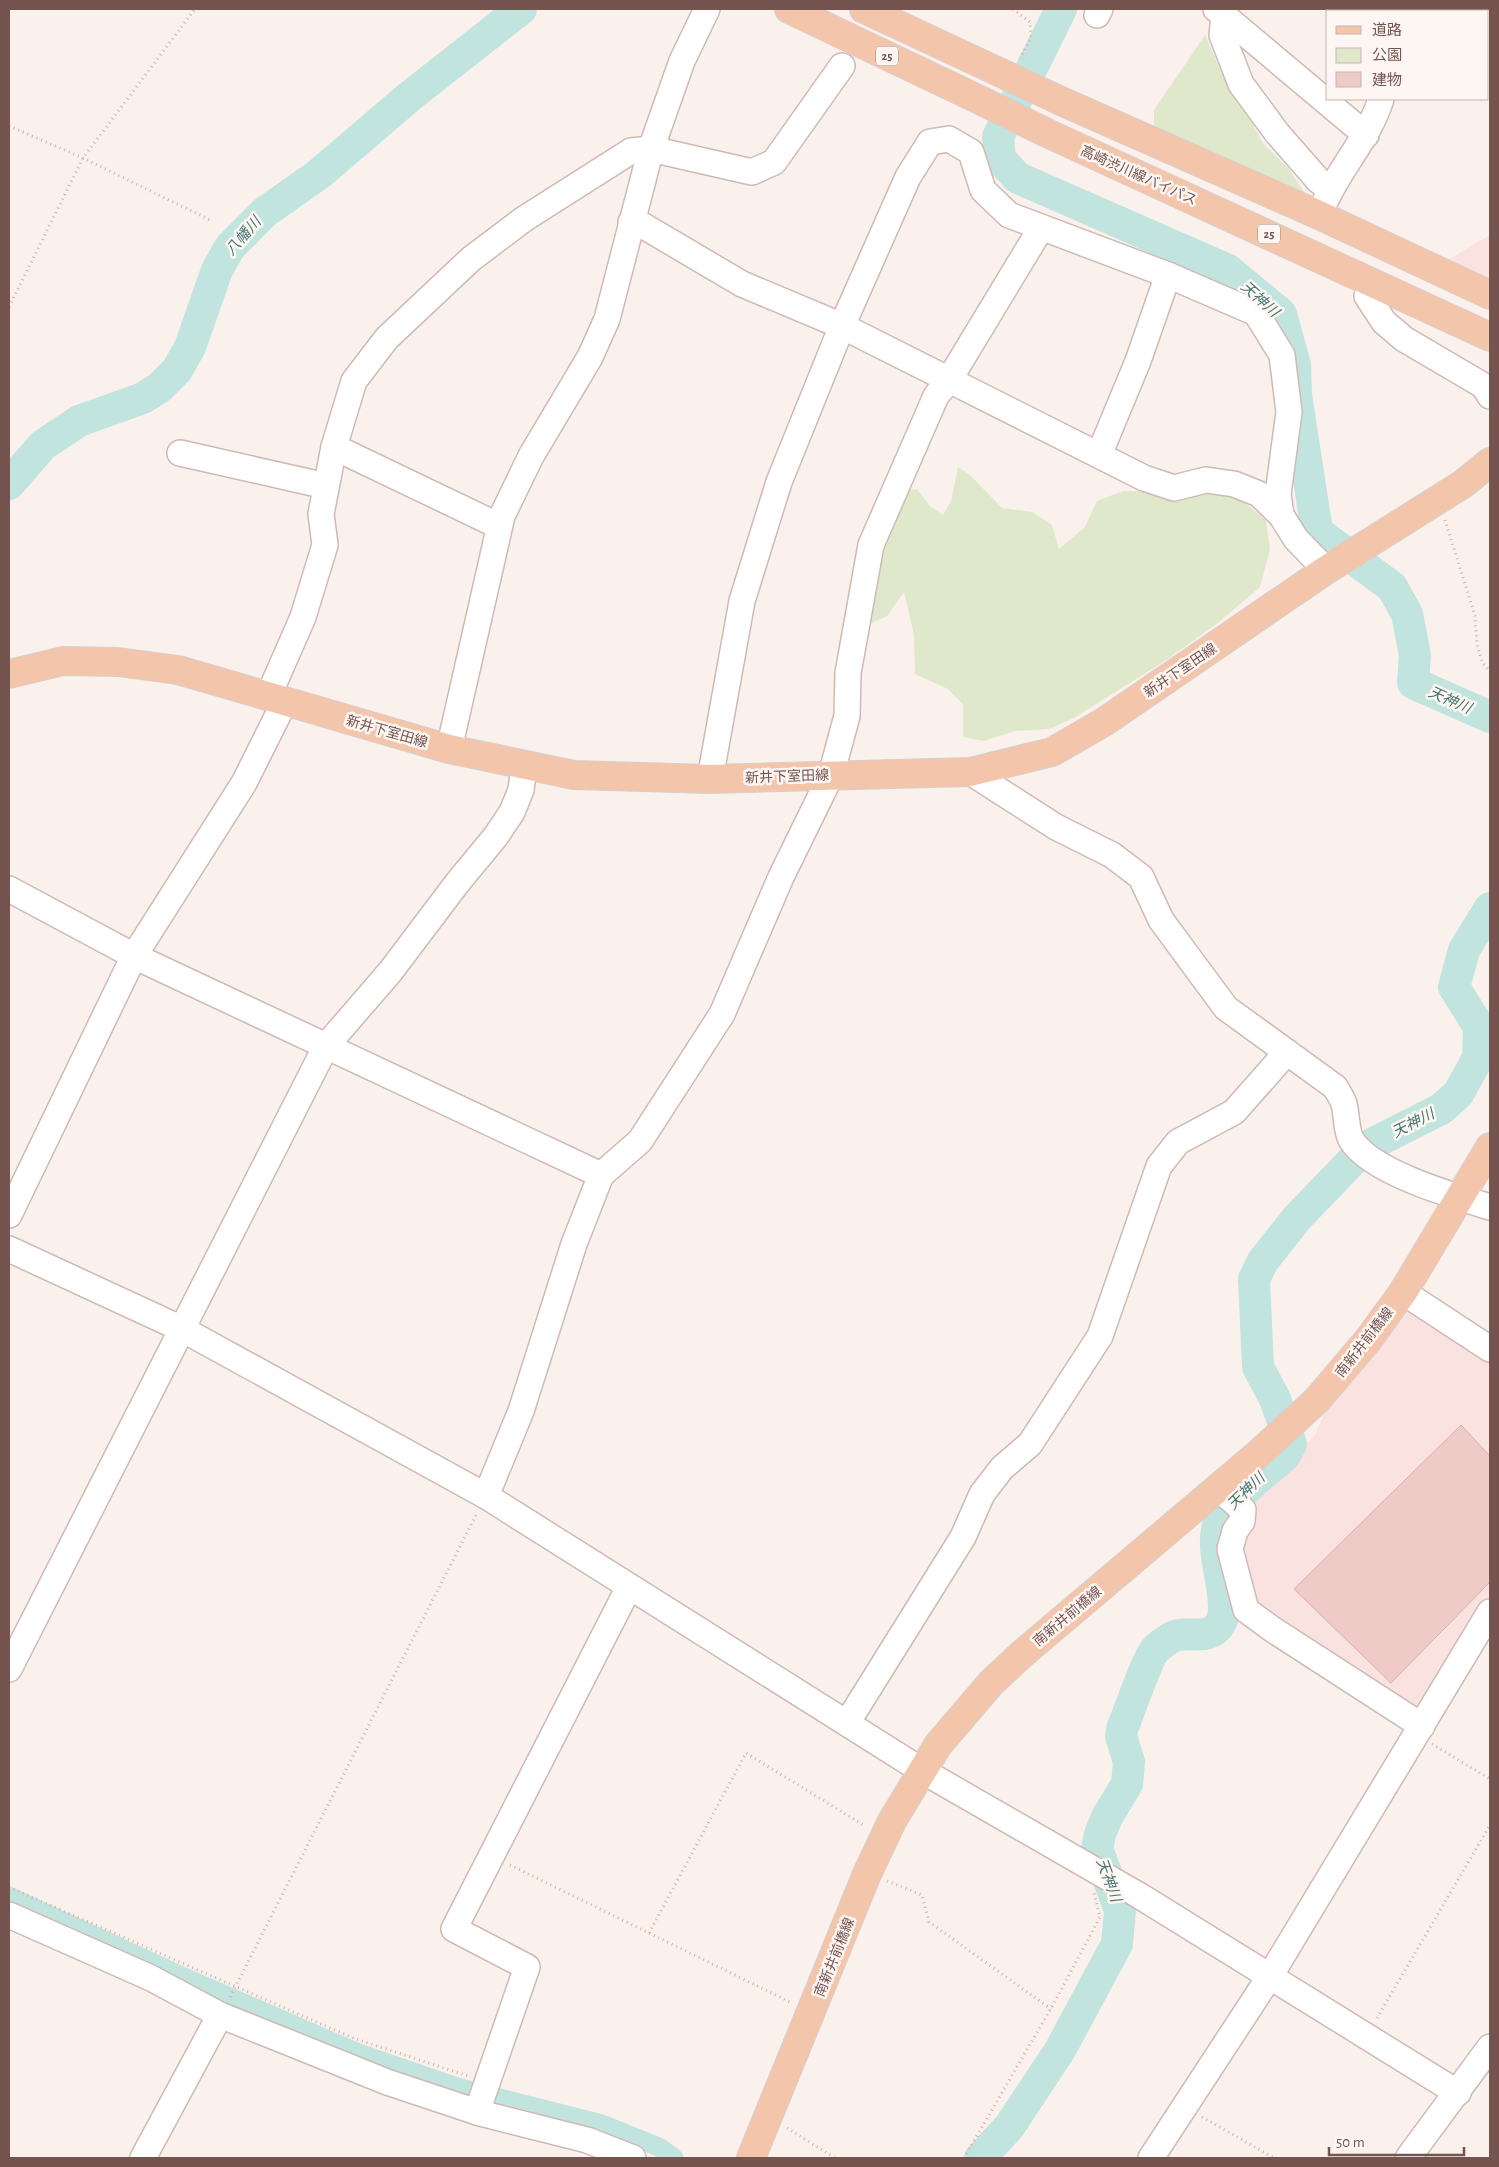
<svg xmlns="http://www.w3.org/2000/svg" width="1499" height="2167" font-family="'Alegreya Sans','Noto Sans JP',sans-serif">
<style>
.commercial{fill:#fae2e1}
.green{fill:#dfe8cb}
.lines{fill:none;stroke-linecap:round;stroke-linejoin:round}
.canal{stroke:#c1e4df;stroke-width:19}
.river{stroke:#c1e4df;stroke-width:32}
.building{fill:#eecbc6;stroke:#dfaea8}
.minor-casing{stroke:#cfb9b4;stroke-width:28}
.major-casing{stroke:#d8cfce;stroke-width:30}
.path{stroke:#d4aea8;stroke-width:3;stroke-dasharray:1 4;stroke-linecap:butt}
.minor{stroke:#fff;stroke-width:25}
.major{stroke:#f3c5ab;stroke-width:28}
.major-bridge-casing{stroke:#d8cfce;stroke-width:30;stroke-linecap:butt}
.major-bridge{stroke:#f3c5ab;stroke-width:28}
.labels{text-anchor:middle;stroke-width:5;stroke-linejoin:round;paint-order:stroke}
.shield{fill:#fef6f2;stroke:#9e8581;stroke-width:1}
.shield-label{font-size:12px;font-weight:bold;fill:#755450}
.street-label{font-size:14px;fill:#755450;stroke:#fef6f2}
.water-label{font-size:15px;font-style:italic;fill:#457872;stroke:#fef6f2}
</style>
<rect width="100%" height="100%" fill="#fbf1ec"/>
<g class="commercial">
<path d="M1490 235V279L1449 259Z"/>
<path d="M1409 1311 1419 1313 1490 1358V1604L1417 1715 1253 1611 1237 1565 1243 1503 1315 1435 1323 1416Z"/>
</g>
<g class="green">
<path d="M1205 35 1230 92 1244 107 1262 142 1288 168 1311 202 1154 131V110Z"/>
<path d="M958 467 970 475 1002 508 1032 512 1052 525 1059 549 1085 527 1097 501 1123 491 1216 493 1244 502 1266 520 1270 549 1260 587 1219 622 1168 659 1074 718 1049 729 1015 731 984 741 963 737V704L948 689 915 674 914 635 904 592 887 616 865 626 871 563 901 492 917 489 930 506 943 515 951 501Z"/>
</g>
<g class="lines">
<path class="canal" d="M9 1896 182 1976 356 2052 457 2087 602 2124 659 2147 674 2158"/>
<g class="river">
<path d="M1061 9 998 137 1000 159 1018 178 1228 270 1281 314 1295 365 1296 395 1316 525 1320 534 1392 587 1407 614 1415 655 1413 683 1490 717"/>
<path d="M9 484 43 445 79 421 143 398 159 388 177 370 190 347 217 270 230 247 265 212 319 174 409 97 521 9"/>
<path d="M980 2158 1009 2127 1060 2050 1117 1944 1120 1910 1097 1849 1100 1834 1107 1817 1127 1784 1129 1762 1121 1736 1122 1729C1128 1715 1148 1656 1156 1649 1161 1644 1172 1636 1178 1635 1193 1633 1211 1639 1220 1624 1234 1602 1207 1551 1219 1523 1230 1499 1265 1473 1285 1455L1291 1444 1275 1399 1258 1367 1254 1279 1263 1261 1297 1218 1352 1161 1370 1145 1441 1109 1458 1094 1478 1058 1479 1027 1454 987 1464 950 1490 908"/>
</g>
</g>
<path class="building" d="M1461 1425 1490 1456V1582L1391 1683 1294 1589Z"/>
<g class="lines">
<g class="minor-casing">
<g id="minor">
<path d="M1216 9 1366 135"/>
<path d="M1359 9 1362 11"/>
<path d="M1404 11 1405 9"/>
<path d="M1097 15 1100 9"/>
<path d="M1224 16 1222 35 1241 84 1277 133 1319 181 1330 189"/>
<path d="M1324 204C1340 167 1369 138 1381 99"/>
<path d="M631 222 642 225 742 284 842 326 1144 478 1174 488 1206 480 1234 484 1259 494 1281 515"/>
<path d="M1367 296 1384 322 1404 339 1484 386 1490 396"/>
<path d="M334 447 499 526"/>
<path d="M180 453 326 486"/>
<path d="M1099 455 1138 361 1168 275"/>
<path d="M268 697 303 617 325 545 321 514 334 447 354 381 387 338 471 259 524 219 631 151 651 149 752 172 774 162 842 66"/>
<path d="M449 749 502 516 531 456 590 357 607 319 651 149 682 61 707 9"/>
<path d="M970 772 1056 827 1112 855 1141 877 1161 920 1226 1008 1335 1087C1338 1092 1342 1098 1344 1104 1347 1115 1346 1132 1352 1141 1373 1173 1454 1196 1490 1207"/>
<path d="M710 779 742 601 779 482 842 326 908 177 930 142 949 139 971 152 983 190 1009 215 1168 275 1256 313 1282 355 1289 412 1278 494 1281 515 1296 539 1326 570"/>
<path d="M9 889 134 956 601 1175"/>
<path d="M9 1215 134 956 244 783 285 701"/>
<path d="M9 1249 182 1329 486 1496 921 1770 1140 1896 1458 2093"/>
<path d="M1403 1292 1490 1349"/>
<path d="M1218 1488 1243 1510 1242 1521 1235 1531 1230 1549 1246 1610 1272 1629 1422 1726"/>
<path d="M486 1496 521 1411 574 1244 601 1175 640 1141 722 1014 781 877 831 775 847 716 848 673 871 545 936 396 949 380 1041 228"/>
<path d="M9 1669 326 1046 390 972 458 882 496 836 512 812 521 790 524 766"/>
<path d="M847 1723 963 1537 982 1494 1002 1468 1030 1444 1100 1336 1159 1166 1178 1142 1234 1112 1287 1052"/>
<path d="M9 1915 151 1978 220 2015 387 2082 480 2113 587 2140 633 2158"/>
<path d="M477 2112 527 1967 454 1929 629 1587"/>
<path d="M143 2158 220 2015"/>
<path d="M1151 2158 1270 1976 1490 1612"/>
<path d="M1408 2158 1490 2047"/>
</g>
</g>
<g class="major-casing">
<g id="major">
<path d="M789 9 984 102"/>
<path d="M864 9 999 72"/>
<path d="M1061 101 1319 215 1490 295"/>
<path d="M1047 133 1490 337"/>
<path d="M9 674 63 661 118 662 178 670 449 749 574 775 710 779 970 772 1052 752 1104 722 1326 570 1463 484 1490 462"/>
<path d="M751 2158 867 1874 892 1821 938 1745 991 1683 1022 1654 1257 1455 1317 1400 1368 1340 1403 1292 1490 1147"/>
</g>
</g>
<g class="path">
<path d="M1013 9 1030 22 1031 38 1020 58"/>
<path d="M9 126 83 158 210 220"/>
<path d="M9 307 83 158 195 9"/>
<path d="M1445 520 1475 616 1477 644 1482 662 1490 671"/>
<path d="M1432 1744 1490 1779"/>
<path d="M510 1865 792 2003"/>
<path d="M887 1881 922 1895 929 1922 1051 2009"/>
<path d="M9 1887 353 2038 468 2076"/>
<path d="M649 1933 746 1753 865 1826"/>
<path d="M230 1997 476 1515"/>
<path d="M1377 2018 1490 1825"/>
<path d="M1202 2117 1274 2158"/>
<path d="M787 2128 835 2158"/>
<path d="M964 2158 1054 2003 1100 1917 1094 1893"/>
</g>
<use href="#minor" class="minor"/>
<use href="#major" class="major"/>
<g class="major-bridge-casing">
<g id="major-bridge">
<path d="M999 72 1061 101"/>
<path d="M984 102 1047 133"/>
</g>
</g>
<use href="#major-bridge" class="major-bridge"/>
</g>
<g class="labels">
<g class="shield">
<rect x="876" y="46.5" width="22" height="19" rx="4"/>
<rect x="1258" y="224.5" width="22" height="19" rx="4"/>
</g>
<g class="shield-label">
<text x="887" y="60">25</text>
<text x="1269" y="238">25</text>
</g>
<g class="street-label">
<text transform="translate(1139 175) rotate(24)" y="5">高崎渋川線バイパス</text>
<text transform="translate(1180 670) rotate(-34)" y="5">新井下室田線</text>
<text transform="translate(387 731) rotate(16)" y="5">新井下室田線</text>
<text transform="translate(787 776) rotate(-2)" y="5">新井下室田線</text>
<text transform="translate(1364 1342) rotate(-52)" y="5">南新井前橋線</text>
<text transform="translate(1067 1616) rotate(-40)" y="5">南新井前橋線</text>
<text transform="translate(834 1957) rotate(-68)" y="5">南新井前橋線</text>
</g>
<g class="water-label">
<text transform="translate(243 236) rotate(-49)" y="5">八幡川</text>
<text transform="translate(1260 299) rotate(42)" y="5">天神川</text>
<text transform="translate(1450 700) rotate(24)" y="5">天神川</text>
<text transform="translate(1413 1123) rotate(-27)" y="5">天神川</text>
<text transform="translate(1246 1491) rotate(-44)" y="5">天神川</text>
<text transform="translate(1109 1880) rotate(70)" y="5">天神川</text>
</g>
</g>
<rect width="1499" height="2167" fill="none" stroke="#755450" stroke-width="20"/>
<rect x="1326" y="10" width="162" height="90" fill="#fef6f2" stroke="#c7b5b1"/>
<rect x="1336" y="26" width="25" height="8" fill="#f3c5ab" stroke="#c7b5b1"/>
<text x="1372" y="35" font-size="15" fill="#755450">道路</text>
<rect x="1336" y="48" width="25" height="15" fill="#dfe8cb" stroke="#c7b5b1"/>
<text x="1372" y="60" font-size="15" fill="#755450">公園</text>
<rect x="1336" y="72" width="25" height="15" fill="#eecbc6" stroke="#c7b5b1"/>
<text x="1372" y="85" font-size="15" fill="#755450">建物</text>
<path d="M1329 2147v8h135v-8" fill="none" stroke="#755450" stroke-width="2.5"/>
<text x="1336" y="2147" font-size="15" fill="#755450" stroke="#fef6f2" stroke-width="4" paint-order="stroke">50 m</text>
</svg>
